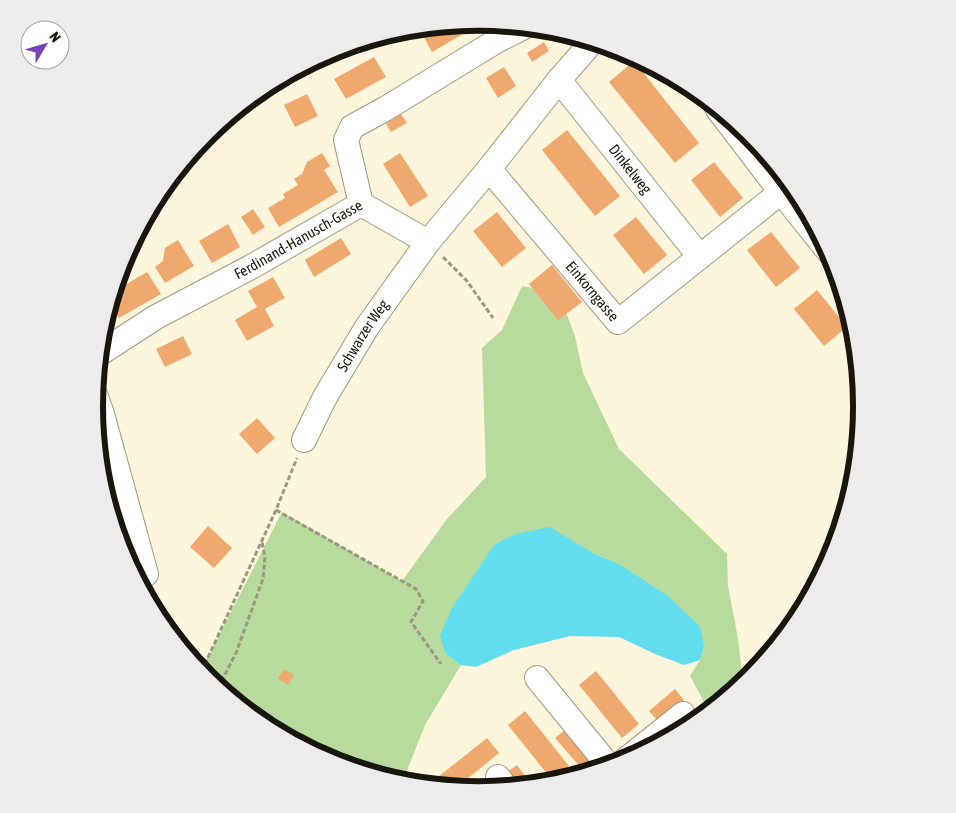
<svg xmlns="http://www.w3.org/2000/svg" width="956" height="813" font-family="'Asap Condensed',sans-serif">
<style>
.green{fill:#b7da9d}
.water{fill:#61ddee}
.building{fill:#efa86e}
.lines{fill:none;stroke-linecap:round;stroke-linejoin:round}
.minor-casing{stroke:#a19981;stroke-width:26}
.path{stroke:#9c9684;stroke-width:3;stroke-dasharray:5 2.5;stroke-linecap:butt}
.minor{stroke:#fff;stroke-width:24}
.labels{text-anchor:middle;stroke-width:4;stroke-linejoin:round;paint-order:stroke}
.street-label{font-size:15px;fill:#19160d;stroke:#fff}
.rim{fill:none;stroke:#19160d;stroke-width:6}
</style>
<rect width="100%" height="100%" fill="#fef6dc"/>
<path class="green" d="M522 286 559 293 575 336 583 373 619 449 727 554 728 586 738 638 743 683 709 711 690 676 700 660 704 647 619 564 593 553 445 653 461 665 425 725 402 783 331 761 264 726 206 678 201 671 282 512 402 581 447 519 486 477 482 348 502 330Z"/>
<path class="water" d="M550 527 593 553 619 564 668 596 700 627 704 647 700 660 684 665 655 654 619 637 570 636 514 650 476 667 461 665 445 653 440 635 452 608 494 545 515 534Z"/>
<g class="building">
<path d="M478 23H482L432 52 421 32 430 27Z"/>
<path d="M544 42 549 51 532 62 527 53Z"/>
<path d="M374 57 386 77 346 99 334 79Z"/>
<path d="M634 61 699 143 675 163 609 82Z"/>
<path d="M504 67 516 86 498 98 486 78Z"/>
<path d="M307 94 318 116 295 127 284 105Z"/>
<path d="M401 114 407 123 391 132 386 124Z"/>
<path d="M567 130 620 196 595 216 542 150Z"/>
<path d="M322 153 330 166 324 170 338 192 279 227 268 208 285 198 283 194 298 185 294 179 302 174 307 162Z"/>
<path d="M400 153 428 196 410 207 383 164Z"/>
<path d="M714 162 743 198 720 217 691 180Z"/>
<path d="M253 209 265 227 253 235 241 217Z"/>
<path d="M497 212 526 248 502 267 473 231Z"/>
<path d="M636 217 667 255 644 274 613 235Z"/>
<path d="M228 224 240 247 212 263 199 241Z"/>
<path d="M771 232 800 268 776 287 747 250Z"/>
<path d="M341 238 351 254 314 277 305 260Z"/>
<path d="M178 240 194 266 165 283 155 267 163 261 165 248Z"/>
<path d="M552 265 582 302 558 320 529 284Z"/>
<path d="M147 272 161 294 119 318 110 303 113 292Z"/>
<path d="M273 277 285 298 265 309 274 326 247 341 235 320 257 307 248 291Z"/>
<path d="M817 290 847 327 824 346 794 309Z"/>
<path d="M183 336 192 354 165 367 156 349Z"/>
<path d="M257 418 275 438 257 454 239 434Z"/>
<path d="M208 526 232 548 214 568 190 547Z"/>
<path d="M284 669 294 675 288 685 278 678Z"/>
<path d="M596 671 639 724 622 738 579 685Z"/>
<path d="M675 689 684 700 658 721 649 711Z"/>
<path d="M525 711 569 766 552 780 508 725Z"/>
<path d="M566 729 593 761 582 769 555 738Z"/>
<path d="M487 738 499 753 456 788 437 786 433 781Z"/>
<path d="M517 765 532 785 516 787 506 773Z"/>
</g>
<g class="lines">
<g class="minor-casing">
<g id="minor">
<path id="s1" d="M559 80 700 257"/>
<path d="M717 108 781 192 829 252"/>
<path id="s2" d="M489 169 618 322 781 192"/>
<path d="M361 204 346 140 352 127 385 109 498 40 524 27"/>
<path d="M361 204 428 242"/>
<path id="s3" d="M99 354 156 317 251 267 361 204"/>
<path d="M95 394 102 414 146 574 138 581"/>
<path id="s4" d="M304 440 325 397 367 327 428 242 489 169 559 80 592 42"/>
<path d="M537 678 609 766"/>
<path d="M623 762 683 714"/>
<path d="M498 777 506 788"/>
</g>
</g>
<g class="path">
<path d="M443 257 467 281 493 318"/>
<path d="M276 510 416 589 423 601 411 622 441 664"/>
<path d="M201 671 205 664 276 510 297 458"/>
<path d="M218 688 236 653 263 579 265 557 262 542"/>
</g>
<use href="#minor" class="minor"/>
</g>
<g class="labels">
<g class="street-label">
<text dy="5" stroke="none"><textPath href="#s1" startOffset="114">Dinkelweg</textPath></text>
<text dy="5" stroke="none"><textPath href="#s3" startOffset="230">Ferdinand-Hanusch-Gasse</textPath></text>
<text dy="5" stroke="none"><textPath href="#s2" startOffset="160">Einkorngasse</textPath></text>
<text dy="5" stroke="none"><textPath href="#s4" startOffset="120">Schwarzer Weg</textPath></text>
</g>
</g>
<path d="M0 0H956V813H0ZM103 406a375 375 0 1 1 750 0a375 375 0 1 1-750 0Z" fill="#edecec" fill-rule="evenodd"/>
<path class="rim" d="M103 406a375 375 0 1 1 750 0a375 375 0 1 1-750 0Z"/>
<g transform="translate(45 45) rotate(52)"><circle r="24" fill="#ffffff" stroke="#a3a29e"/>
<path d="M0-4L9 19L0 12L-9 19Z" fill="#7a40b6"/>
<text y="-8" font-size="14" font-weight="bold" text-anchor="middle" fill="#19160d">N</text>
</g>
</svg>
